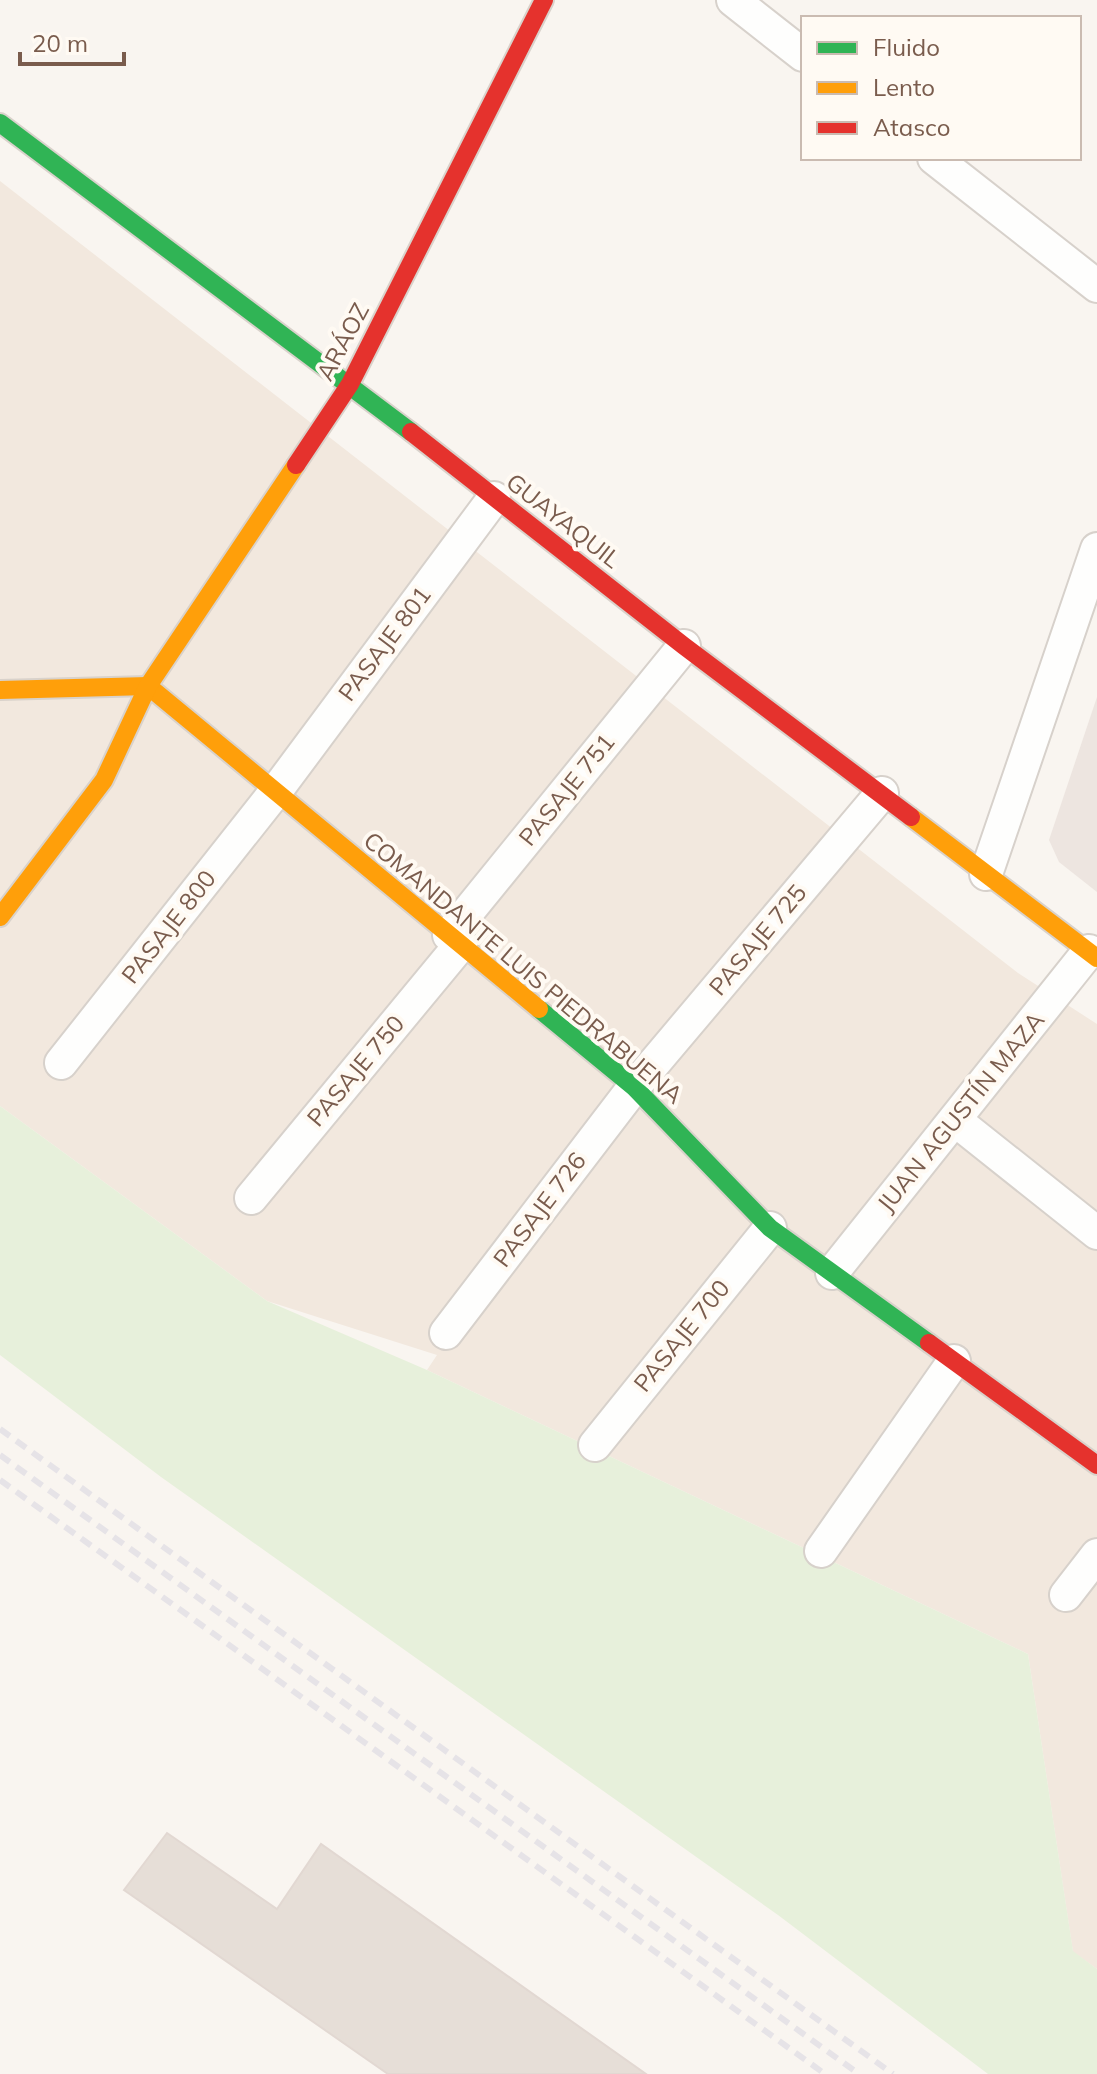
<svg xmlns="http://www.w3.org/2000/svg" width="1097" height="2074" font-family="Mulish,sans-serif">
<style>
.residential{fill:#f2e8de}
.industrial{fill:#ede5e0}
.green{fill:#e7f0db}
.building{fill:#e6ded7;stroke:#e2d8d2;stroke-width:2}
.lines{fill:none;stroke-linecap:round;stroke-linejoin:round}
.street-casing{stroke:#d7d1cb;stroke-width:36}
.fast-casing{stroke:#d9d2cb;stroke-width:22}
.slow-casing{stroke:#d9d2cb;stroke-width:22}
.jam-casing{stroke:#d9d2cb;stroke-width:22}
.street{stroke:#fefefd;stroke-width:32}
.fast{stroke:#30b455;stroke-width:18}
.slow{stroke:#ff9f0a;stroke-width:18}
.jam{stroke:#e5322d;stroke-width:18}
.rail{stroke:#e6e3e7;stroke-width:6;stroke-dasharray:12 8;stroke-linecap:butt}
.labels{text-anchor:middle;stroke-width:8;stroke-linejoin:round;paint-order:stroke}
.street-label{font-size:24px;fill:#7a5c4d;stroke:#fffaf3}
</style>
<rect width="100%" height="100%" fill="#f9f5f0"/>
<path class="residential" d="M0 181 1018 973 1097 1024V1969L1073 1952 1028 1654 427 1370 437 1355 267 1301 0 1106Z"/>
<path class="industrial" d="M1097 697V892L1059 862 1049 840Z"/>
<path class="green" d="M0 1106 267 1301 427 1370 1028 1654 1073 1951 1097 1969V2074H988L778 1915 161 1477 0 1355Z"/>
<path class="building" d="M167 1833 277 1909 321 1844 646 2074H388L124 1890Z"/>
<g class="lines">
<g class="street-casing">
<g id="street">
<path d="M733 0 803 55"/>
<path d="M934 158 1097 286"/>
<path d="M986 874 1097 549"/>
<path d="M449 935 684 646"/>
<path d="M61 1063 276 791 494 498"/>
<path d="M955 1120 1097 1233"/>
<path d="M251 1198 461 944"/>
<path d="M832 1273 1089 951"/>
<path d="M446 1333 634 1087 882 793"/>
<path d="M595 1445 770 1228"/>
<path d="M821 1551 954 1361"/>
<path d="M1066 1595 1097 1555"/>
</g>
</g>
<g class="fast-casing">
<g id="fast">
<path d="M0 123 411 432"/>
<path d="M539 1009 634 1087 770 1228 929 1343"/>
</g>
</g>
<g class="slow-casing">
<g id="slow">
<path d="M0 690 148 686 539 1009"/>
<path d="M911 817 1097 958"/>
<path d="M0 917 104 780 148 686 296 465"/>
</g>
</g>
<g class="jam-casing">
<g id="jam">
<path d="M411 432 684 646 911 817"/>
<path d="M296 465 350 384 544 0"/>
<path d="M929 1343 1097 1465"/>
</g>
</g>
<use href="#street" class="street"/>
<use href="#fast" class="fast"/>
<use href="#slow" class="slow"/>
<use href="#jam" class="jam"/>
<g class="rail">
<path d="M0 1429 893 2074"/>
<path d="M0 1455 859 2074"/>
<path d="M0 1480 825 2074"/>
</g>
</g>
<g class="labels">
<g class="street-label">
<text transform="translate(343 342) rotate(-62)" y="8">ARÁOZ</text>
<text transform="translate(563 521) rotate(38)" y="8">GUAYAQUIL</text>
<text transform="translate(385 644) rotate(-53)" y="8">PASAJE 801</text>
<text transform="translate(567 790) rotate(-51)" y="8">PASAJE 751</text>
<text transform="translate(169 927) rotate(-52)" y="8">PASAJE 800</text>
<text transform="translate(758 940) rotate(-50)" y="8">PASAJE 725</text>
<text transform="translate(523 968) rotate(40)" y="8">COMANDANTE LUIS PIEDRABUENA</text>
<text transform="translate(356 1071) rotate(-50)" y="8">PASAJE 750</text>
<text transform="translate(961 1112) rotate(-51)" y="8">JUAN AGUSTÍN MAZA</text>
<text transform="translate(540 1210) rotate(-53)" y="8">PASAJE 726</text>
<text transform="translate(682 1336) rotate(-51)" y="8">PASAJE 700</text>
</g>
</g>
<rect x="801" y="16" width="280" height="144" fill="#fffaf3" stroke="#cabbb1" stroke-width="2"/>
<rect x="817" y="42" width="40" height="12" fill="#30b455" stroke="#cabbb1" stroke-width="2"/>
<text x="873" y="56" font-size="24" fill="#7a5c4d">Fluido</text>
<rect x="817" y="82" width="40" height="12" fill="#ff9f0a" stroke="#cabbb1" stroke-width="2"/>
<text x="873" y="96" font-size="24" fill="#7a5c4d">Lento</text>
<rect x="817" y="122" width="40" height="12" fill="#e5322d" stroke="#cabbb1" stroke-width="2"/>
<text x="873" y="136" font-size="24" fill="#7a5c4d">Atasco</text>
<path d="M20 52v12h104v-12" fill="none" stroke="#7a5c4d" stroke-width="4"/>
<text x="32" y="52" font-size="24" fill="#7a5c4d" stroke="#fffaf3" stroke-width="6" paint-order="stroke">20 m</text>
</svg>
